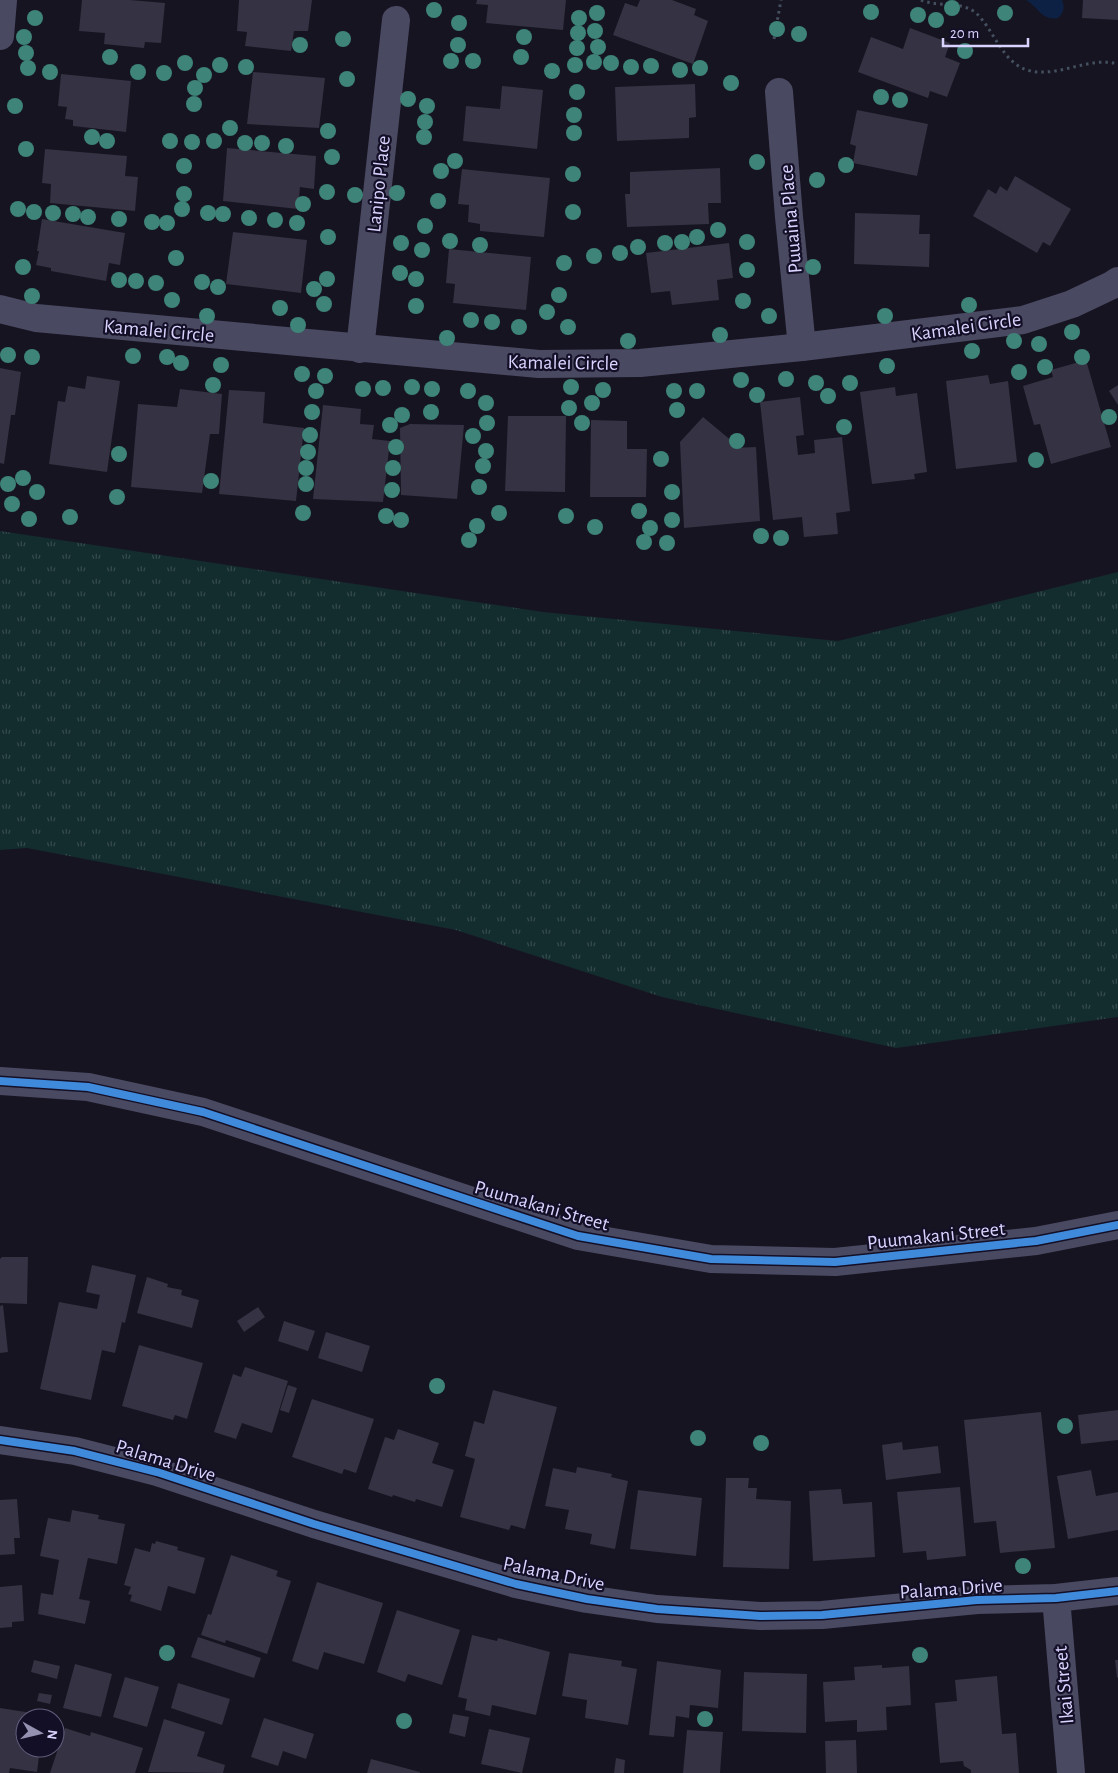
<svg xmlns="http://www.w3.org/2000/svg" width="1118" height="1773" font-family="'Alegreya Sans',sans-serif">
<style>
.grass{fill:url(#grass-tufts)}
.water{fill:#0d2144}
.building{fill:#343243}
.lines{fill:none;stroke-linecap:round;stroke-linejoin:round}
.path{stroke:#44505f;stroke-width:3;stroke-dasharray:2.5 4;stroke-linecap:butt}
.minor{stroke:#4a4962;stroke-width:28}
.cycleway-casing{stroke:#130f26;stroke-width:11}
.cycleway{stroke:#408adc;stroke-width:8}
.tree{fill:#3e8478}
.labels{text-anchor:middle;stroke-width:4.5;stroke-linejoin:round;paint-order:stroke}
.street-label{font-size:20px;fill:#d9d4ff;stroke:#130f26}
</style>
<defs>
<pattern id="grass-tufts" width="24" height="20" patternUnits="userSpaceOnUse" patternTransform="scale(1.25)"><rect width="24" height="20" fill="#132c2d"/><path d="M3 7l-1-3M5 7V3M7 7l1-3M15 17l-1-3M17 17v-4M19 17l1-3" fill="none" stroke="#354a4c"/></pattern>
</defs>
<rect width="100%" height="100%" fill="#161421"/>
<path class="grass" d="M0 531 543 612 838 641 1118 572V1017L896 1048 662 997 456 930 27 848 0 850Z"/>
<path class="water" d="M1026 0H1062C1065 7 1064 13 1058 18 1042 21 1038 7 1026 0Z"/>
<g class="building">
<path d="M82 0H130L165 3 161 43 145 42 144 48 104 44 105 33 79 31Z"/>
<path d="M239 0H312L308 31H294L291 51 245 46 247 32 237 31Z"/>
<path d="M477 0H566L563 30 486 23 488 5 476 4Z"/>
<path d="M640 0H672L696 9 694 15 708 21 693 64 613 35 625 3 637 7Z"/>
<path d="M1083 0H1118V20L1082 18Z"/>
<path d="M910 28 950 43 945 57 960 63 947 97 930 91 928 98 858 72 871 37 903 49Z"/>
<path d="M253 72 325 78 319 128 247 124Z"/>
<path d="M61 74 131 81 126 132 73 126V120L65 119 67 107 58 106Z"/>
<path d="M695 84 696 117 689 118V138L617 141 615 87Z"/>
<path d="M502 86 543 90 537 149 463 141 466 106 500 109Z"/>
<path d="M857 110 928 124 917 176 853 163 856 146 850 144Z"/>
<path d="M227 148 316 156 314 189 300 187 298 209 223 201Z"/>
<path d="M45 149 127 156 125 176 138 177 135 211 50 203 51 184 42 183Z"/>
<path d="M720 168 721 203H708L709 224 627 227 625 194H630V172Z"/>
<path d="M462 169 550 178 544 237 480 231V224L468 222 469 205 458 204Z"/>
<path d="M1015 176 1071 209 1050 246 1043 242 1037 253 973 216 988 189 996 194 1000 186 1007 191Z"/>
<path d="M855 213 920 215 919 234H930L929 267 854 264Z"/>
<path d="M42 219 125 233 120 265 109 263 106 281 51 271V268L36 265 39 251H37Z"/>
<path d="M233 232 307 240 301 293 226 284Z"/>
<path d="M729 243 733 278 717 280 719 300 672 305 670 291 651 293 646 253Z"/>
<path d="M449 249 531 257 526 310 453 303 455 284 446 283Z"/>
<path d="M1086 360 1111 447 1051 464 1040 424 1034 425 1023 386 1053 377 1051 370Z"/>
<path d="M0 368 21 372 15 415H11L4 464 0 463Z"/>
<path d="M988 375 990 384 1008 381 1017 462 956 469 946 381Z"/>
<path d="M87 376 120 381 107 472 49 464 58 401 65 402 68 386 85 389Z"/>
<path d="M1118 385V405L1109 391Z"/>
<path d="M895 387 896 396 917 393 927 472 914 474 915 479 872 484 860 392Z"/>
<path d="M180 389 222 394 219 434H210L202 493 131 487 138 404 177 407Z"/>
<path d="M229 390 265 392 263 423 304 428 296 501 219 494Z"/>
<path d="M800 397 804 435 796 436 798 455 815 453 814 440 842 437 850 511 836 513 838 534 804 537 802 517 773 520 760 402Z"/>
<path d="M323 405 361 409 360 424 374 425 372 439 390 441 383 502 313 499Z"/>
<path d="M508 416H566L565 492 505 491Z"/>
<path d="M703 417 733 442V448L756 447 760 521 684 528 680 442Z"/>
<path d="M591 420 627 421V449H647L646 497H590Z"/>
<path d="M410 424 464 425 457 499 401 495 400 428Z"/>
<path d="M2 1257H28L27 1304 0 1303V1259Z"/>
<path d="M92 1265 136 1275 125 1323 122 1322 115 1353 102 1350 91 1400 40 1389 59 1302 97 1309 100 1295 86 1292Z"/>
<path d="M147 1277 168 1284 167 1287 182 1290 181 1295 199 1300 192 1328 137 1313Z"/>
<path d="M3 1305 8 1352 0 1353V1306Z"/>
<path d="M258 1307 265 1317 244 1332 237 1321Z"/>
<path d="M284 1321 315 1331 308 1351 278 1341Z"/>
<path d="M326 1332 370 1346 362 1372 318 1358Z"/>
<path d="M139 1345 203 1363 187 1419 175 1415 173 1420 122 1406Z"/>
<path d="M245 1367 288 1381 272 1433 242 1423 236 1439 214 1432 233 1374 241 1377Z"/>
<path d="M288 1385 297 1388 289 1413 280 1410Z"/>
<path d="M493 1390 557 1407 525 1529 511 1525 509 1530 460 1517 475 1459 465 1456 474 1421 484 1424Z"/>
<path d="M312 1399 374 1419 356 1473 344 1469 342 1474 292 1457Z"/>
<path d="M1118 1410V1440L1081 1444 1078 1415Z"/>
<path d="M1041 1412 1055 1548 1000 1553 996 1521 974 1523 964 1420Z"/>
<path d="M398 1429 439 1443 432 1463 454 1470 442 1507 416 1499 415 1502 393 1495 392 1497 368 1489 385 1437 394 1440Z"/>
<path d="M902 1442 903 1450 938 1446 941 1473 886 1480 882 1445Z"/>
<path d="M577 1467 612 1474 611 1477 628 1481 615 1549 590 1544 592 1534 565 1529 569 1510 545 1506 553 1468 576 1473Z"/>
<path d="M1091 1470 1096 1496 1118 1492V1530L1068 1539 1057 1476Z"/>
<path d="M726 1478H749L748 1488H757L756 1499 791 1501 789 1569 723 1567Z"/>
<path d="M960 1487 966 1556 927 1560 926 1551 903 1553 897 1492Z"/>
<path d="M841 1489 843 1504 872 1502 875 1557 813 1561 809 1491Z"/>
<path d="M638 1490 702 1498 696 1556 630 1549Z"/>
<path d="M17 1499 20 1538H14L15 1554 0 1555V1500Z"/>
<path d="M72 1510 99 1515 98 1519 125 1524 117 1564 88 1558 79 1599 90 1601 85 1624 38 1614 41 1593 53 1595 59 1560 40 1556 48 1518 70 1522Z"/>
<path d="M156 1541 178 1547 177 1550 205 1558 195 1594 168 1586 161 1611 130 1601 132 1595 128 1594 131 1587 124 1585 135 1548 150 1552 152 1543 155 1544Z"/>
<path d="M231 1555 278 1571 276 1576 291 1581 267 1654 226 1640 225 1643 201 1635 208 1614 211 1615Z"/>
<path d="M317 1582 383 1603 364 1664 324 1652 318 1670 292 1661Z"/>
<path d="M22 1585 24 1621 12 1622V1627L0 1628V1587Z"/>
<path d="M397 1610 460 1630 442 1685 408 1674 405 1682 377 1672Z"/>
<path d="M472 1635 497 1641 498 1638 550 1652 536 1715 492 1705 490 1716 465 1710 467 1699 458 1697Z"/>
<path d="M198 1637 261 1658 254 1678 191 1657Z"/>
<path d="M569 1653 622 1661 621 1666 637 1669 628 1725 585 1718 587 1700 562 1696Z"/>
<path d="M34 1660 60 1666 57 1679 31 1672Z"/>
<path d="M1115 1660H1118V1677L1117 1678Z"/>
<path d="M657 1661 721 1670 718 1708 690 1705 689 1718 676 1716 674 1737 649 1735Z"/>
<path d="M75 1664 112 1674 101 1717 63 1708Z"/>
<path d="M882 1665V1668L909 1666 911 1705 886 1707 887 1730 857 1732V1720L825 1722 823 1682 855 1680 854 1667Z"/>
<path d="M744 1672 807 1674 806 1733 742 1731Z"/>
<path d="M997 1676 1002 1734 1016 1733 1019 1773H971V1770L964 1766 963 1761 940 1763 935 1703 957 1701 955 1680Z"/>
<path d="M125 1677 159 1687 147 1727 113 1717Z"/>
<path d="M178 1683 230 1699 222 1725 171 1708Z"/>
<path d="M39 1693 52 1695 50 1704 37 1701Z"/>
<path d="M0 1708 45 1715V1718H25V1748H40L37 1772 10 1768 9 1773H0Z"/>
<path d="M453 1714 469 1717 465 1737 449 1733Z"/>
<path d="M264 1718 314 1734 306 1759 283 1751 278 1766 251 1757Z"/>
<path d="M164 1719 205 1732 197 1756 225 1765 223 1773 148 1772Z"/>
<path d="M65 1728 90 1736 91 1732 143 1748 135 1773H50Z"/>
<path d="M489 1729 530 1738 522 1773 481 1764Z"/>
<path d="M687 1730 723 1732 720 1773H683Z"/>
<path d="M856 1740 857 1773H826L825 1741Z"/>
<path d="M616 1758 625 1760 624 1773H614Z"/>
<path d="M371 1759 420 1772V1773H367Z"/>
</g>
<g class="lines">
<g class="path">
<path d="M921 0C941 8 957 0 975 12 995 30 1002 65 1031 71 1060 77 1090 56 1118 64"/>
<path d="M774 39 781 0"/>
</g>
<g class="minor">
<path d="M0 36 3 0"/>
<path d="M779 92 789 217 802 347"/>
<path d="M0 309 36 318 539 364 640 363 802 347 1023 320 1072 304 1112 285 1118 281"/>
<path d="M360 349 396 20"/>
<path d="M0 1081 88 1087 203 1112 578 1236 711 1259 835 1262 1036 1241 1118 1225"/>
<path d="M0 1440 75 1451 157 1472 314 1524 516 1584 587 1599 657 1609 760 1616 822 1615 977 1600 1056 1598 1118 1591"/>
<path d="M1056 1598 1071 1773"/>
</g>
<g class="cycleway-casing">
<g id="cycleway">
<path d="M0 1081 88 1087 203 1112 578 1236 711 1259 835 1262 1036 1241 1118 1225"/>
<path d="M0 1440 75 1451 157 1472 314 1524 516 1584 587 1599 657 1609 760 1616 822 1615 977 1600 1056 1598 1118 1591"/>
</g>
</g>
<use href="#cycleway" class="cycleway"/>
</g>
<g class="tree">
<circle cx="952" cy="8" r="8"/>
<circle cx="434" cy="10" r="8"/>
<circle cx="871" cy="12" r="8"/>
<circle cx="597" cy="13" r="8"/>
<circle cx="1005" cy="13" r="8"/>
<circle cx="918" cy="15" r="8"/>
<circle cx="35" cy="18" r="8"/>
<circle cx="579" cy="18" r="8"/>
<circle cx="936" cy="20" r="8"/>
<circle cx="459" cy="23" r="8"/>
<circle cx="777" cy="29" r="8"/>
<circle cx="595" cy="31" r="8"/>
<circle cx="578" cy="33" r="8"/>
<circle cx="799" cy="34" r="8"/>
<circle cx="24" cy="37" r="8"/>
<circle cx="524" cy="37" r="8"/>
<circle cx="343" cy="39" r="8"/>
<circle cx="300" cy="45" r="8"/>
<circle cx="458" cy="45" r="8"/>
<circle cx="598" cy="47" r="8"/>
<circle cx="577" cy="48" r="8"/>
<circle cx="965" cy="51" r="8"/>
<circle cx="26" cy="53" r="8"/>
<circle cx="110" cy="57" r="8"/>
<circle cx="521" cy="57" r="8"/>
<circle cx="451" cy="61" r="8"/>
<circle cx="473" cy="61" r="8"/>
<circle cx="594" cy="62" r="8"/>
<circle cx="185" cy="63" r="8"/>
<circle cx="611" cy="63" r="8"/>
<circle cx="220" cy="65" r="8"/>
<circle cx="575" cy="65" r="8"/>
<circle cx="651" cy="66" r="8"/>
<circle cx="246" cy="67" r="8"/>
<circle cx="631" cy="67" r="8"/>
<circle cx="28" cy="68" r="8"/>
<circle cx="700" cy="68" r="8"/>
<circle cx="680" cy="70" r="8"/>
<circle cx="552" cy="71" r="8"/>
<circle cx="50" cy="72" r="8"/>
<circle cx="138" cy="72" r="8"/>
<circle cx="164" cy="73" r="8"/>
<circle cx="204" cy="75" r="8"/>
<circle cx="347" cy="79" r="8"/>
<circle cx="731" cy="83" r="8"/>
<circle cx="195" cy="88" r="8"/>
<circle cx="577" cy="92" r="8"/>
<circle cx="881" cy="97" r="8"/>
<circle cx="408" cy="99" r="8"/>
<circle cx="900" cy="100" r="8"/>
<circle cx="194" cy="104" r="8"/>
<circle cx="15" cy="106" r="8"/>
<circle cx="427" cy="106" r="8"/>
<circle cx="574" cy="115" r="8"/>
<circle cx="425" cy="122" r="8"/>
<circle cx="230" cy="128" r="8"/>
<circle cx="328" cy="131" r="8"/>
<circle cx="574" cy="133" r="8"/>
<circle cx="92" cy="137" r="8"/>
<circle cx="424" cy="137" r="8"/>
<circle cx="107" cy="141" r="8"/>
<circle cx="170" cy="141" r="8"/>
<circle cx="214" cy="141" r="8"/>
<circle cx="192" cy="142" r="8"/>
<circle cx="245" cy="143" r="8"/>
<circle cx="262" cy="143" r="8"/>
<circle cx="286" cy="146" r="8"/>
<circle cx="26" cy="149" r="8"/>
<circle cx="332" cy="157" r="8"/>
<circle cx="455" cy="161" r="8"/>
<circle cx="757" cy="162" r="8"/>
<circle cx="846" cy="165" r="8"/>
<circle cx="184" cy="166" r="8"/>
<circle cx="441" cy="171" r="8"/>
<circle cx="573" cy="174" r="8"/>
<circle cx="817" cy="180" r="8"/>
<circle cx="327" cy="192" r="8"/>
<circle cx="397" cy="193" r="8"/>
<circle cx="184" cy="194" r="8"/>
<circle cx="355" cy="195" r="8"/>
<circle cx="438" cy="201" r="8"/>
<circle cx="303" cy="204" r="8"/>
<circle cx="18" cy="209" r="8"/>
<circle cx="182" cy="209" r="8"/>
<circle cx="34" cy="212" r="8"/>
<circle cx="573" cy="212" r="8"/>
<circle cx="53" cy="213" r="8"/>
<circle cx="208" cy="213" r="8"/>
<circle cx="73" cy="214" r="8"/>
<circle cx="223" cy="214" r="8"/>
<circle cx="88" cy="217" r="8"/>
<circle cx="249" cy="218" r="8"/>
<circle cx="119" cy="219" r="8"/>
<circle cx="275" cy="220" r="8"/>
<circle cx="152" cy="222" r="8"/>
<circle cx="167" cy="223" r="8"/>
<circle cx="297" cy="223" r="8"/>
<circle cx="425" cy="226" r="8"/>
<circle cx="718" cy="230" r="8"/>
<circle cx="328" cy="237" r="8"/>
<circle cx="697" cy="237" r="8"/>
<circle cx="450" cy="241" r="8"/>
<circle cx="682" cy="242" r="8"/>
<circle cx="747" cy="242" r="8"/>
<circle cx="401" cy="243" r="8"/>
<circle cx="665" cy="243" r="8"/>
<circle cx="480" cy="245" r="8"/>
<circle cx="638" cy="247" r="8"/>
<circle cx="422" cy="250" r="8"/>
<circle cx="620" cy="253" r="8"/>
<circle cx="594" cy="256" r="8"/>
<circle cx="176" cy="258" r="8"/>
<circle cx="564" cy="263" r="8"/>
<circle cx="23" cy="267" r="8"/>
<circle cx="813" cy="267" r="8"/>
<circle cx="747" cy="270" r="8"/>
<circle cx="400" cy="273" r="8"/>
<circle cx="327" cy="279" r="8"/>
<circle cx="416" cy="279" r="8"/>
<circle cx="119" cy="280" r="8"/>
<circle cx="136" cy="281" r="8"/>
<circle cx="202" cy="282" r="8"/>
<circle cx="156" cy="283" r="8"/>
<circle cx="218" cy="287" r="8"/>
<circle cx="314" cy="289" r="8"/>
<circle cx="559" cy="295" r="8"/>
<circle cx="32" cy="296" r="8"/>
<circle cx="172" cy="300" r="8"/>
<circle cx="743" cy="301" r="8"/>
<circle cx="324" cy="304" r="8"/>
<circle cx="969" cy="305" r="8"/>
<circle cx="416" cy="306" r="8"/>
<circle cx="280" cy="308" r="8"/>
<circle cx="547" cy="312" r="8"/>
<circle cx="207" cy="316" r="8"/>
<circle cx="769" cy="316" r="8"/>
<circle cx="885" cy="316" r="8"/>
<circle cx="471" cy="320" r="8"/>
<circle cx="492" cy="322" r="8"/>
<circle cx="298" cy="325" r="8"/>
<circle cx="519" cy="327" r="8"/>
<circle cx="568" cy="327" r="8"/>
<circle cx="1072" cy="332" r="8"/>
<circle cx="720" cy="335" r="8"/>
<circle cx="447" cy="338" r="8"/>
<circle cx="628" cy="341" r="8"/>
<circle cx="1014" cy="341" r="8"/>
<circle cx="1039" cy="344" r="8"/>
<circle cx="972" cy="351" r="8"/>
<circle cx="8" cy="355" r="8"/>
<circle cx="133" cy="356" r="8"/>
<circle cx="32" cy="357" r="8"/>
<circle cx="167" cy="357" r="8"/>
<circle cx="1082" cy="357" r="8"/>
<circle cx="181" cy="363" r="8"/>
<circle cx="221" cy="365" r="8"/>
<circle cx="887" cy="366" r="8"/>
<circle cx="1045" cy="367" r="8"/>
<circle cx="1019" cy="372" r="8"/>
<circle cx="302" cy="374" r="8"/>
<circle cx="325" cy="376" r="8"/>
<circle cx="786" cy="379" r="8"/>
<circle cx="741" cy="380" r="8"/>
<circle cx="816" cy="383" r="8"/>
<circle cx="850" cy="383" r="8"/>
<circle cx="213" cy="385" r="8"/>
<circle cx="412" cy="387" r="8"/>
<circle cx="571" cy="387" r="8"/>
<circle cx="383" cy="388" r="8"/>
<circle cx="363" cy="389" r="8"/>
<circle cx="432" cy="389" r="8"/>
<circle cx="603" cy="390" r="8"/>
<circle cx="316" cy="391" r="8"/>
<circle cx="468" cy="391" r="8"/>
<circle cx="674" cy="391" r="8"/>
<circle cx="697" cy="391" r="8"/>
<circle cx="757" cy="395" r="8"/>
<circle cx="828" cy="396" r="8"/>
<circle cx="486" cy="403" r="8"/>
<circle cx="592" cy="403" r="8"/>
<circle cx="569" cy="408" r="8"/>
<circle cx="677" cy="410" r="8"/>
<circle cx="312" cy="412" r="8"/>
<circle cx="431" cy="412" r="8"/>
<circle cx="402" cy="415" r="8"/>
<circle cx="1109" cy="417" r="8"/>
<circle cx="487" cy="423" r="8"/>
<circle cx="582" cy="423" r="8"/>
<circle cx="390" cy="425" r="8"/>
<circle cx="844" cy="427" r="8"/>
<circle cx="310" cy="435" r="8"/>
<circle cx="473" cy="436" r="8"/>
<circle cx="737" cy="441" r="8"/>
<circle cx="396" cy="447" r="8"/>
<circle cx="486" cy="451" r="8"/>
<circle cx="308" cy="452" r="8"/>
<circle cx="119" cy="454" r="8"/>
<circle cx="661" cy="459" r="8"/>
<circle cx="1036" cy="460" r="8"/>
<circle cx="483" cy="466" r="8"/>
<circle cx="306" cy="468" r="8"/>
<circle cx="393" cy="468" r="8"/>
<circle cx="23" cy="478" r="8"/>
<circle cx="211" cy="481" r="8"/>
<circle cx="8" cy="484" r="8"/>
<circle cx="306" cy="484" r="8"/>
<circle cx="479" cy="487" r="8"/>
<circle cx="392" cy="490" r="8"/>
<circle cx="37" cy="492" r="8"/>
<circle cx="672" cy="492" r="8"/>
<circle cx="117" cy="497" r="8"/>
<circle cx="12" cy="504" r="8"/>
<circle cx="639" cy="511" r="8"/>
<circle cx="303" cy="513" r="8"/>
<circle cx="499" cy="513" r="8"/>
<circle cx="386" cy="516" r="8"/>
<circle cx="566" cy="516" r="8"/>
<circle cx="70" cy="517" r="8"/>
<circle cx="29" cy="519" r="8"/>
<circle cx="401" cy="520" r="8"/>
<circle cx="672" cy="520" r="8"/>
<circle cx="477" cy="526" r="8"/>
<circle cx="595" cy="527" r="8"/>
<circle cx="650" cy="528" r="8"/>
<circle cx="761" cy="536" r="8"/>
<circle cx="781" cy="538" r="8"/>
<circle cx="469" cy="540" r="8"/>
<circle cx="644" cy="542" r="8"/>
<circle cx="667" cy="543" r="8"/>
<circle cx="437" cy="1386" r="8"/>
<circle cx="1065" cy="1426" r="8"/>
<circle cx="698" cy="1438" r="8"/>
<circle cx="761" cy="1443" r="8"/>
<circle cx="1023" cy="1566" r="8"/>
<circle cx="167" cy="1653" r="8"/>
<circle cx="920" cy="1655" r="8"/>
<circle cx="705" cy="1719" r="8"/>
<circle cx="404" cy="1721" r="8"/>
</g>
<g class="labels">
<g class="street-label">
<text transform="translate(378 184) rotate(-84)" y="7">Lanipo Place</text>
<text transform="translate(790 219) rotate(-95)" y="7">Puuaina Place</text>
<text transform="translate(966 326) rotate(-8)" y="7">Kamalei Circle</text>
<text transform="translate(159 330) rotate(5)" y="7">Kamalei Circle</text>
<text transform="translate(563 362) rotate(1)" y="7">Kamalei Circle</text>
<text transform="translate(542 1205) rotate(16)" y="7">Puumakani Street</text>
<text transform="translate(936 1235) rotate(-6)" y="7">Puumakani Street</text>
<text transform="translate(166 1460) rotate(17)" y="7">Palama Drive</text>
<text transform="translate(554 1573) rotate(12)" y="7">Palama Drive</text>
<text transform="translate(951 1588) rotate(-4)" y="7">Palama Drive</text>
<text transform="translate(1063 1685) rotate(-95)" y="7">Ikai Street</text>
</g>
</g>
<g transform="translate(40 1733) rotate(98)"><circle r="24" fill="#130f26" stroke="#625e7d"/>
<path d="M0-4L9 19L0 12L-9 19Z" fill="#9591b1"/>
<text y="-8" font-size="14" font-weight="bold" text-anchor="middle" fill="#d9d4ff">N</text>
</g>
<path d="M943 38v8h85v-8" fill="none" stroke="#d9d4ff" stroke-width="2.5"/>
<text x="950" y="38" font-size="15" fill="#d9d4ff" stroke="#130f26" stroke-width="4" paint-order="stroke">20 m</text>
</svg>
